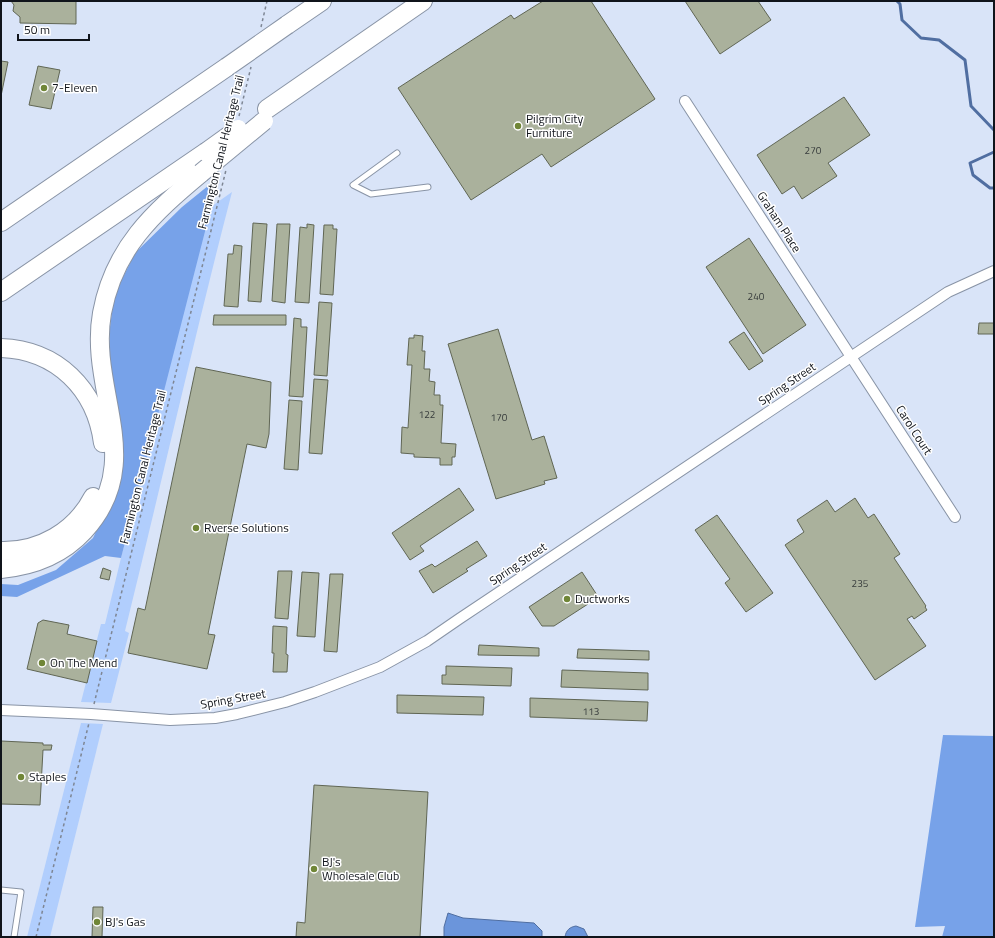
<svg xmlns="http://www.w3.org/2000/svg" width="995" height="938" font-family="'Titillium Web',sans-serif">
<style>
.green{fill:#b1cefd}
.forest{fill:#77a2e9}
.water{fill:#6b95db;stroke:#506ea1}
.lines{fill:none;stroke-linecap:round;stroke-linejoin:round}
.stream{stroke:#506ea1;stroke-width:3}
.building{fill:#aab19c;stroke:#606654}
.lane-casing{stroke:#8994a6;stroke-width:7}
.street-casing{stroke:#8994a6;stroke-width:12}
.highway-casing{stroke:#8994a6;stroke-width:20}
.path{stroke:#7e8694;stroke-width:1.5;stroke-dasharray:3 3;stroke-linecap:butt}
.lane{stroke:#fff;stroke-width:5}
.street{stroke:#fff;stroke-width:10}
.highway{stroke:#fff;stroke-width:18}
.highway-bridge-casing{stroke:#8994a6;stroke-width:20;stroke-linecap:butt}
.highway-bridge{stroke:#fff;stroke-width:18}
.poi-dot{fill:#708637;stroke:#fff;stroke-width:1.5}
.labels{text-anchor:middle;stroke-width:3;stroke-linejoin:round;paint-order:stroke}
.number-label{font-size:10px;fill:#363b3b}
.poi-label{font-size:12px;fill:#10141b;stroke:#fff;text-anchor:start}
.street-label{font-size:12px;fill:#10141b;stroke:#fff}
</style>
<rect width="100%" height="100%" fill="#d9e4f8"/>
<g class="green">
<path d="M232 192C194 338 161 485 125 631L129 633 111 703 81 702 101 624H105L205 211Z"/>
<path d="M81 723 103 724 50 937H27Z"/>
</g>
<g class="forest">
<path d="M219 177 121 558 105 556 17 597 1 596V584L18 585 56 570 93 538 111 500 109 361 110 327 114 295 135 253 182 207Z"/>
<path d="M943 735 994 736V937H942L945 926 915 927Z"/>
</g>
<g class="water">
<path d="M448 913 463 918 534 923 542 931V937H444V927Z"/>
<path d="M576 926 584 929 588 937H565C566 930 570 927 576 926Z"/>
</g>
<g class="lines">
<g class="stream">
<path d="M897 1 900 4 902 20 921 38 939 40 965 60 971 106 994 130"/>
<path d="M994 152 970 163 973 175 990 188H994"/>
</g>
</g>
<g class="building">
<path d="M11 1H76V24L20 23V17L13 11 14 5Z"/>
<path d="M543 1H591L655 99 551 167 542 154 471 200 398 88 511 15 514 19Z"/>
<path d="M685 1H758L771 20 720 54Z"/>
<path d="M1 61 8 62 1 96Z"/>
<path d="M38 66 60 70 51 109 29 105Z"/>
<path d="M844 97 870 135 828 163 837 176 802 199 794 186 782 194 757 155Z"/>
<path d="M253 223 267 224 261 302 248 301Z"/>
<path d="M277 224H290L285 303 272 301Z"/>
<path d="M307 224 314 225 309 303 295 302 300 227 307 228Z"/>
<path d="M324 225H333V229H337L333 295 320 294Z"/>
<path d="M749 238 806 325 763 354 706 267Z"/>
<path d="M234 245 242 246 238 307 224 306 228 254H233Z"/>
<path d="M319 302 332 303 327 376 314 375Z"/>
<path d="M214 315H286V325H213Z"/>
<path d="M294 318 301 319V327H307L303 397 289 396Z"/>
<path d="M979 323H994V334H978Z"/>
<path d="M498 329 532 440 544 436 557 478 544 481 545 484 496 499 448 344Z"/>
<path d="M744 332 763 361 749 370 729 342Z"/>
<path d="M414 335 423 336 422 351H425L424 369H430L429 381 435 382 434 395H440V405H443L441 443 456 444 455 457H452V465H440V458L414 457V454L401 453 402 427 408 428 412 365H407L409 338H414Z"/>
<path d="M196 367 271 382 269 434 266 448 247 444 208 634 215 635 207 669 128 653 138 608 145 610Z"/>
<path d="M314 379 328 380 322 454 309 453Z"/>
<path d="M289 400 302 401 298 470 284 469Z"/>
<path d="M459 488 474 510 420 546 424 551 410 560 392 533Z"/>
<path d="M855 498 868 518 874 514 900 554 894 558 926 606 925 607 927 610 914 619 912 616 907 619 926 646 875 680 785 545 804 532 797 520 827 500 835 512Z"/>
<path d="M717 515 773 593 746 612 725 583 730 579 695 530Z"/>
<path d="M477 541 487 556 466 569 468 571 433 593 419 571 432 564 435 567Z"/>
<path d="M103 568 111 571 109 580 100 578Z"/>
<path d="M278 571H292L288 619 275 618Z"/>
<path d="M302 572 319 573 315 637 297 636Z"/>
<path d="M582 572 597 595 587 602 588 604 554 626H542L529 607Z"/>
<path d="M330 574H343L337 652 324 651Z"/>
<path d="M43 620 69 625 67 634 97 641 87 683 27 669 38 623Z"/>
<path d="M273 626 287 627 286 654 288 655 287 672H273L274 653H272Z"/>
<path d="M479 645 539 648V656L478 655Z"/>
<path d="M578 649 649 651V660L577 658Z"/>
<path d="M446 666 512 668 511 686 442 684V675H446Z"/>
<path d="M562 670 648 673V690L561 687Z"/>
<path d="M397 695 484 697 483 715 397 713Z"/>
<path d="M530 698 648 702 647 721 530 717Z"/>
<path d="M1 741 43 743V745H52L51 750H43L40 805 1 804Z"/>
<path d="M314 785 428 792 420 937H296L297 922 305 923Z"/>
<path d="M93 907H103L102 937H92Z"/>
</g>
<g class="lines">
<g class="lane-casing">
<g id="lane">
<path d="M397 153 353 185 371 194 428 187"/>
<path d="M1 890 21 892 14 937"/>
</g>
</g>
<g class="street-casing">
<g id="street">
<path d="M685 101 955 517"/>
<path d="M1 710 91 714 170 720 215 718 237 714 285 702 315 692 380 667 427 641 459 619 948 292 994 271"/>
</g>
</g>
<g class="highway-casing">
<g id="highway">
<path d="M287 25 322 1"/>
<path d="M267 109 423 1"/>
<path d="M1 222 227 67"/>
<path d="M1 292 206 152"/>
<path d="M1 348C57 350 96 389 103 443"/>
<path d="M1 551C39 552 75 532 93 497"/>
<path d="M1 569C33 566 62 555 84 531 148 461 88 391 102 313 114 248 153 213 201 173"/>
</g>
</g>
<g class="path">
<path d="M261 27 267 1"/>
<path d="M239 116 251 67"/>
<path d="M94 704 226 170"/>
<path d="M36 937 89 723"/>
</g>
<use href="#lane" class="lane"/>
<use href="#street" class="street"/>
<use href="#highway" class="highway"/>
<g class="highway-bridge-casing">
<g id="highway-bridge">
<path d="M227 67 287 25"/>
<path d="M206 152 238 129"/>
<path d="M201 173 264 121"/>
</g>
</g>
<use href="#highway-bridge" class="highway-bridge"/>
</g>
<g class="poi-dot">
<circle cx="44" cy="88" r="4"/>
<circle cx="518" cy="126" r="4"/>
<circle cx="196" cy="528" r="4"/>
<circle cx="567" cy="599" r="4"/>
<circle cx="42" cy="663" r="4"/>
<circle cx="21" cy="777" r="4"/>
<circle cx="314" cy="869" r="4"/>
<circle cx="97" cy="922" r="4"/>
</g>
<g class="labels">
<g class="number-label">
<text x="813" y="154">270</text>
<text x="756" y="300">240</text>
<text x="427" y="418">122</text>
<text x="499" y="421">170</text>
<text x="860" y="587">235</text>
<text x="591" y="715">113</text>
</g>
<g class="poi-label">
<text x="52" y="92">7-Eleven</text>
<text x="526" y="123">Pilgrim City<tspan x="526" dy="14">Furniture</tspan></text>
<text x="204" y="532">Rverse Solutions</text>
<text x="575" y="603">Ductworks</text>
<text x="50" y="667">On The Mend</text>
<text x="29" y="781">Staples</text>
<text x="322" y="866">BJ's<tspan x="322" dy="14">Wholesale Club</tspan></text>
<text x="105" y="926">BJ's Gas</text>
</g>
<g class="street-label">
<text transform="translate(221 152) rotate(-76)" y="4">Farmington Canal Heritage Trail</text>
<text transform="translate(779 222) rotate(57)" y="4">Graham Place</text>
<text transform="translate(787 384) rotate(-34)" y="4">Spring Street</text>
<text transform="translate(914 430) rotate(57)" y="4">Carol Court</text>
<text transform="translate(143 467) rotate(-76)" y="4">Farmington Canal Heritage Trail</text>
<text transform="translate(518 564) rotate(-34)" y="4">Spring Street</text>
<text transform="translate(233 699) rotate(-10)" y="4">Spring Street</text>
</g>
</g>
<rect width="995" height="938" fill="none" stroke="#10141b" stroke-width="4"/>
<path d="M18 34v6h71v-6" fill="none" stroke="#10141b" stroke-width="2"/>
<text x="24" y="34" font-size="12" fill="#10141b" stroke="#ffffff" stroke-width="3" paint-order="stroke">50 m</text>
</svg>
